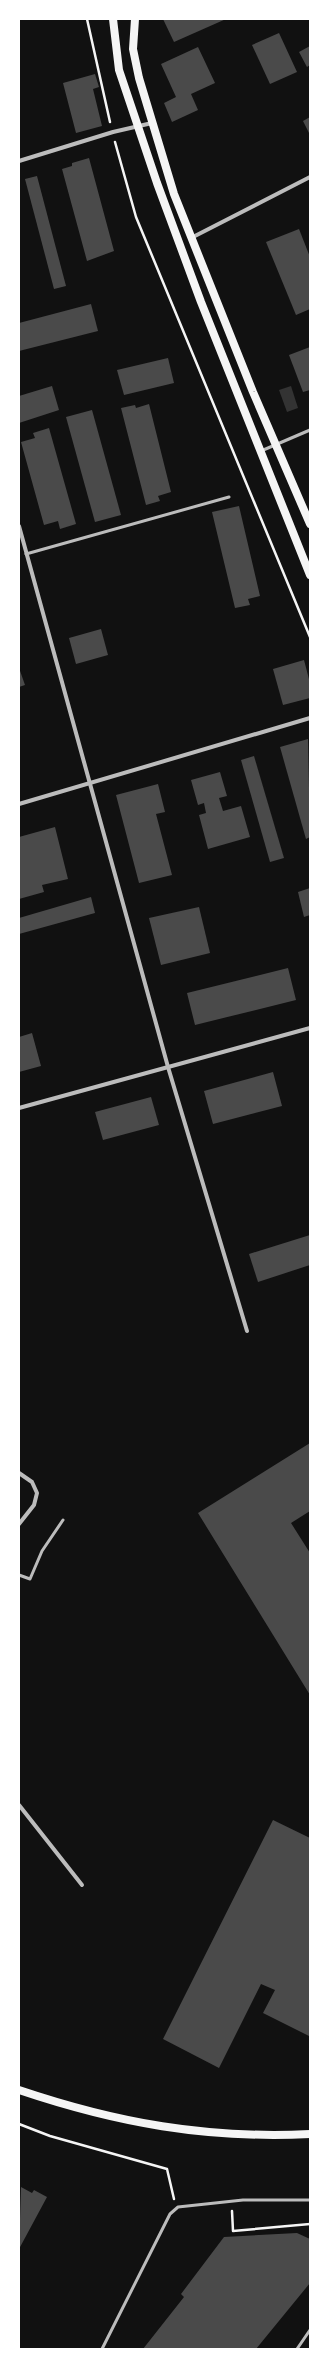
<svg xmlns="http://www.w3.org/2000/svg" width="329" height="2368" font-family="'Titillium Web',sans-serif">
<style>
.water{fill:#333}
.building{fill:#4a4a4a}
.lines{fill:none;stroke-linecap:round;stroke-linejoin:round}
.path{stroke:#f5f5f5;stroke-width:2.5}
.service{stroke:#bcbcbc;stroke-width:3}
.minor{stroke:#bcbcbc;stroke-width:4}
.secondary{stroke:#f5f5f5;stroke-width:8}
</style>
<rect width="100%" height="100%" fill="#111"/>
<path class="water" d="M291 386 298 408 287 412 279 390Z"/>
<g class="building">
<path d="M163 19H226L174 42Z"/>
<path d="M279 33 297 72 270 84 252 45Z"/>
<path d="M310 46V65L307 67 299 52Z"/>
<path d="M198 47 215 83 191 94 198 110 172 122 164 103 176 97 161 64Z"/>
<path d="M95 74 99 87 93 89 102 126 76 133 63 83Z"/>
<path d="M310 117V135L303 121Z"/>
<path d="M89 158 114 251 87 261 62 169 72 166V163Z"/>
<path d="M37 176 66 286 54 289 25 179Z"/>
<path d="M299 229 310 257V309L296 315 266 242Z"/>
<path d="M91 304 98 331 19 351V323Z"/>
<path d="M310 347V390L303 392 289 355Z"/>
<path d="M168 358 174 383 124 395 117 370Z"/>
<path d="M52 386 59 410 19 423V396Z"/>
<path d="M149 404 171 492 158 496 160 501 146 505 121 408 135 405 136 408Z"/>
<path d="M92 410 121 515 95 522 66 417Z"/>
<path d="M49 428 76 524 60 529 58 521 44 525 21 442 35 438 33 433Z"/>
<path d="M239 506 260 596 248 599 250 605 235 608 212 512Z"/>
<path d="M101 629 108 655 76 664 69 638Z"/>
<path d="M304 660 310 683V698L283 705 273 669Z"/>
<path d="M19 668 25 685 19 687Z"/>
<path d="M308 739 310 837 306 839 280 747Z"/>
<path d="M254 756 284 858 270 862 241 760Z"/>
<path d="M220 772 227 796 219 798 223 811 241 806 250 837 208 849 199 815 206 813 204 803 198 805 191 780Z"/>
<path d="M158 784 165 812 156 814 172 875 139 883 116 795Z"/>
<path d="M55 827 68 879 42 885 44 892 19 899V837Z"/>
<path d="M310 888V915L304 917 298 892Z"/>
<path d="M91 897 95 913 19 934V918Z"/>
<path d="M199 907 210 953 161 965 149 918Z"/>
<path d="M288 968 296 1000 195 1025 187 993Z"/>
<path d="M32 1033 41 1066 19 1072V1037Z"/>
<path d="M273 1072 282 1106 213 1124 204 1091Z"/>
<path d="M151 1097 159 1125 103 1140 95 1112Z"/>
<path d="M310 1235V1265L258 1282 249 1254Z"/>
<path d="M310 1443V1511L291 1523 310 1553V1695L198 1513Z"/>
<path d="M273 1820 310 1838V2034L309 2036 263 2013 275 1990 261 1984 219 2068 163 2039Z"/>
<path d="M21 2187 32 2193 34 2190 47 2197 19 2249Z"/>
<path d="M297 2233 310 2239V2283L256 2349H143L184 2297 181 2294 224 2237Z"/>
</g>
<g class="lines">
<g class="path">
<path d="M87 19 110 122"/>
<path d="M115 142 136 217 310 637"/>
<path d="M19 2124 50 2136 167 2169 174 2199"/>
<path d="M232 2211 233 2231 310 2224"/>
</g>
<g class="service">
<path d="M261 451 310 430"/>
<path d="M26 554 229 497"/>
<path d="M19 1575 30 1579 42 1551 63 1520"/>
<path d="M102 2349 170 2214 178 2207 243 2200H310"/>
<path d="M297 2349 310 2330"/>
</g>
<g class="minor">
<path d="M19 161 113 132 152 123"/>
<path d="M191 238 310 177"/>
<path d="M19 526 168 1067 247 1331"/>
<path d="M19 804 310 718"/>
<path d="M19 1108 310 1028"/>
<path d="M19 1473 32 1482 37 1493 34 1505 19 1524"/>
<path d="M19 1805 82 1885"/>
</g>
<g class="secondary">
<path d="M113 19 119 70 157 183 201 302 310 575"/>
<path d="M135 19 133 49 139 78 174 194 253 392 310 524"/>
<path d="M19 2090C117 2123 206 2139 310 2134"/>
</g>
</g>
<rect width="329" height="2368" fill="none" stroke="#ffffff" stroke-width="40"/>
</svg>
